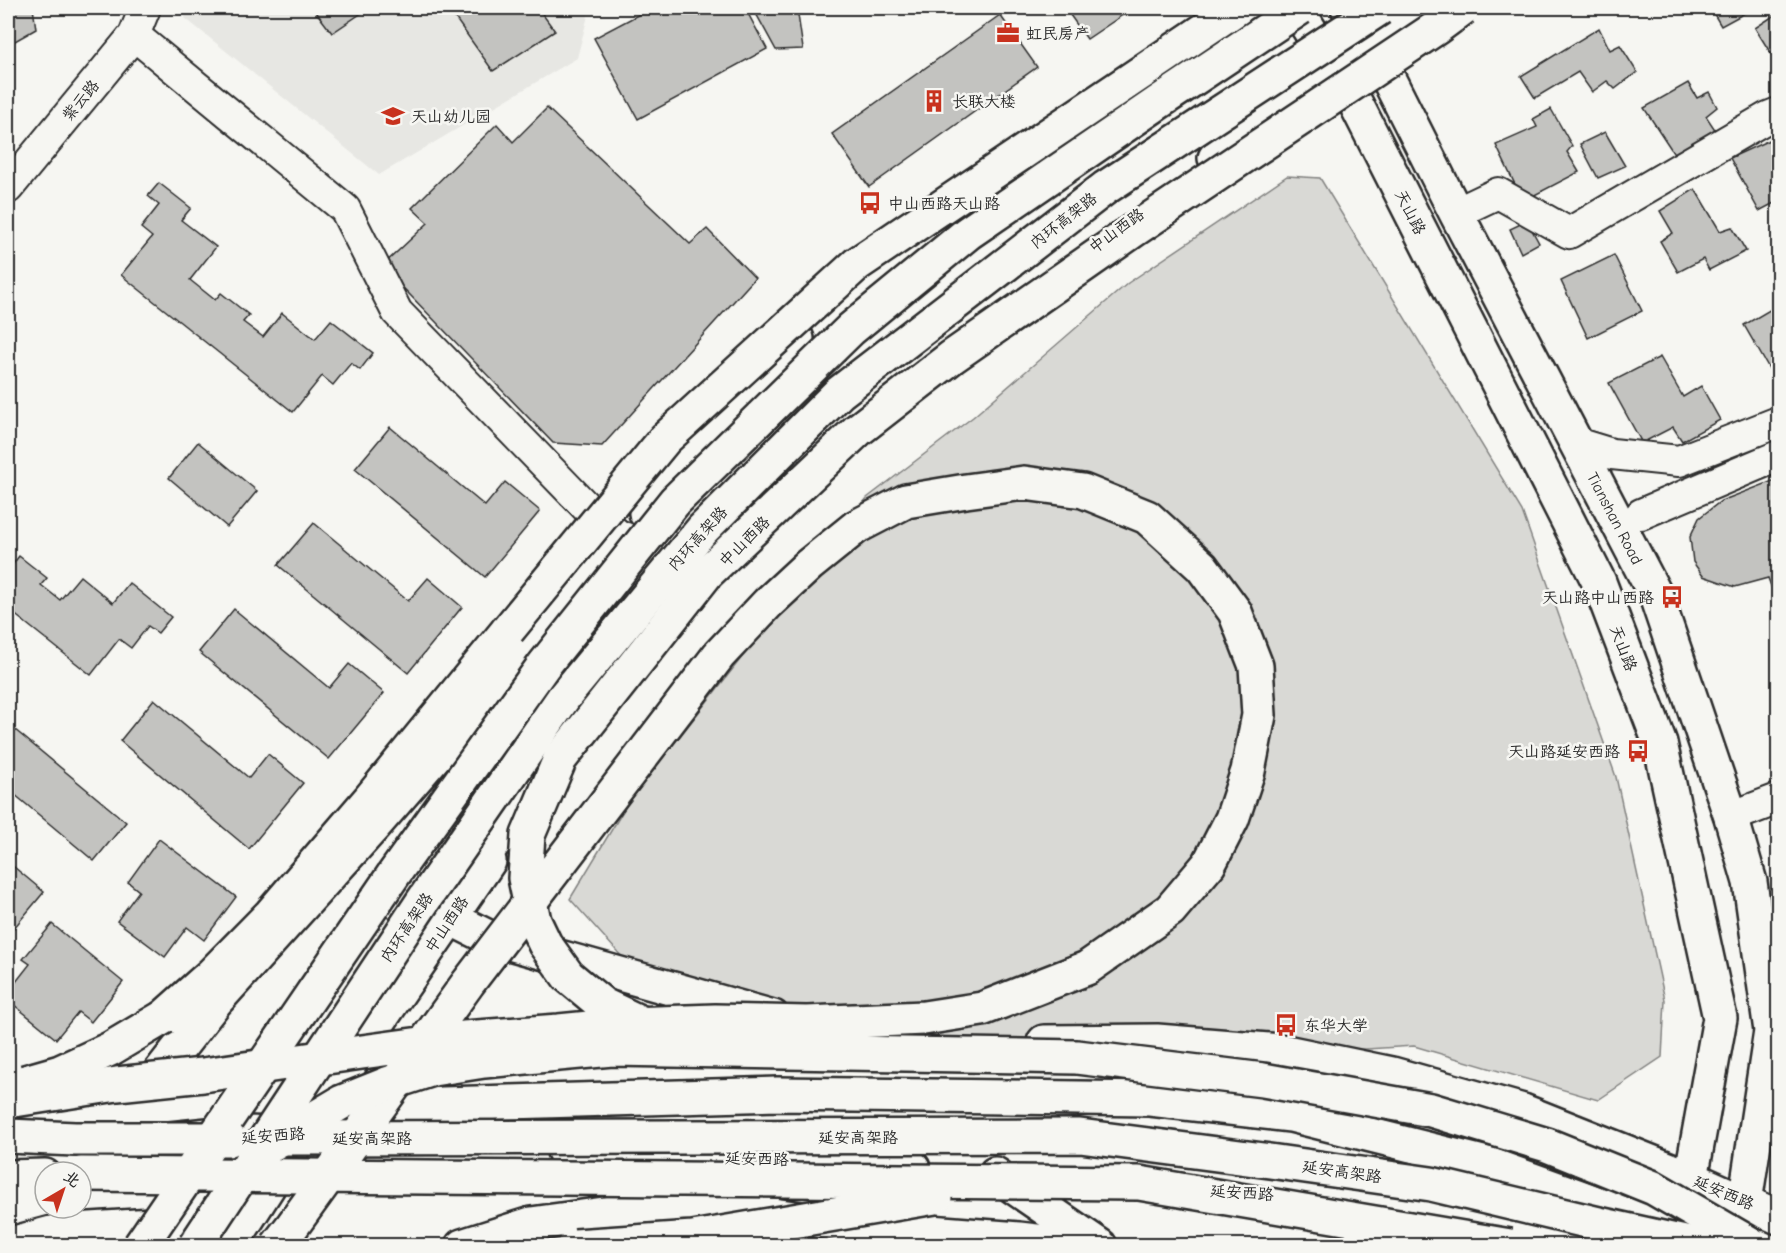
<svg xmlns="http://www.w3.org/2000/svg" width="1786" height="1253" font-family="'Comic Neue','LXGW WenKai TC',sans-serif">
<style>
.built{fill:#e7e7e3}
.green{fill:#d9d9d5;stroke:#828280;stroke-width:1.5}
.building{fill:#c3c3c0;stroke:#2b2b2b;stroke-width:1.5}
.lines{fill:none;stroke-linecap:round;stroke-linejoin:round}
.minor-casing{stroke:#2b2b2b;stroke-width:34}
.major-casing{stroke:#2b2b2b;stroke-width:38}
.highway-casing{stroke:#2b2b2b;stroke-width:38}
.minor{stroke:#f6f6f2;stroke-width:30}
.major{stroke:#f6f6f2;stroke-width:33}
.highway{stroke:#f6f6f2;stroke-width:33}
.highway-bridge-casing{stroke:#2b2b2b;stroke-width:38;stroke-linecap:butt}
.highway-bridge{stroke:#f6f6f2;stroke-width:33}
.labels{text-anchor:middle;stroke-width:5;stroke-linejoin:round;paint-order:stroke}
.poi-label{font-size:16px;fill:#2b2b2b;stroke:#f6f6f2;text-anchor:start}
.street-label{font-size:16px;fill:#2b2b2b;stroke:#f6f6f2}
</style>
<rect width="100%" height="100%" fill="#f6f6f2"/>
<filter id="ink" filterUnits="userSpaceOnUse"><feTurbulence type="fractalNoise" baseFrequency=".0167" numOctaves="2"/><feDisplacementMap in="SourceGraphic" scale="12" xChannelSelector="R" yChannelSelector="G"/><feConvolveMatrix kernelMatrix="1 2 1 2 8 2 1 2 1" color-interpolation-filters="sRGB"/></filter>
<g filter="url(#ink)">
<path class="built" d="M188 8H590L577 58 379 175 185 18Z"/>
<path class="green" d="M1287 176 1320 178 1522 511 1616 777 1665 1000 1662 1057 1598 1100 1414 1046 1017 1071 660 999 570 899 629 801 867 498 973 417 1128 283Z"/>
<g class="building">
<path d="M8 8H33L36 29 8 45Z"/>
<path d="M313 8H369L332 33Z"/>
<path d="M448 8H538L555 31 493 71Z"/>
<path d="M651 8H745L767 49 638 119 594 38Z"/>
<path d="M753 8H797L803 49 776 50Z"/>
<path d="M1065 8H1133L1087 39Z"/>
<path d="M1701 8H1754L1721 26 1711 9 1705 14Z"/>
<path d="M1778 13V65L1755 28Z"/>
<path d="M1000 15 1037 67 869 187 832 134Z"/>
<path d="M1599 28 1610 50 1620 45 1637 72 1615 89 1607 81 1592 92 1578 72 1535 98 1521 76Z"/>
<path d="M1688 83 1697 98 1709 92 1717 107 1706 116 1716 131 1675 155 1644 108Z"/>
<path d="M547 108 690 244 707 229 755 278 602 446 553 443 382 266 428 223 412 208 497 124 513 142Z"/>
<path d="M1551 109 1572 146 1567 152 1579 172 1523 201 1496 145 1537 127 1533 119Z"/>
<path d="M1605 132 1625 166 1598 178 1580 144Z"/>
<path d="M1778 136V201L1759 211 1730 158Z"/>
<path d="M159 183 191 208 181 220 216 247 190 280 215 300 221 293 249 315 243 322 263 337 282 313 315 339 331 320 373 353 360 370 351 363 333 385 322 376 293 412 121 275 152 237 141 228 159 205 148 196Z"/>
<path d="M1695 189 1720 231 1732 227 1746 251 1709 270 1703 259 1678 272 1660 241 1673 233 1660 211Z"/>
<path d="M1527 221 1539 243 1521 253 1510 229Z"/>
<path d="M1614 255 1642 311 1588 338 1561 281Z"/>
<path d="M1778 305V384L1744 325Z"/>
<path d="M1660 357 1683 397 1701 386 1720 420 1682 441 1673 427 1642 443 1609 383Z"/>
<path d="M390 427 485 506 505 482 540 511 485 577 355 469Z"/>
<path d="M198 442 257 491 227 527 169 478Z"/>
<path d="M1778 479V605L1768 578 1735 587 1703 576 1693 562 1690 537 1699 518 1721 501Z"/>
<path d="M314 523 408 601 428 578 462 607 408 673 278 565Z"/>
<path d="M19 556 47 578 41 585 60 600 80 576 113 603 129 583 171 617 158 633 148 626 131 648 119 639 91 675 8 609V559L13 564Z"/>
<path d="M234 609 329 688 349 664 384 693 329 759 199 652Z"/>
<path d="M154 699 249 778 268 754 303 783 249 849 120 741Z"/>
<path d="M8 724 126 822 94 861 8 789Z"/>
<path d="M159 839 236 897 204 940 187 927 165 957 117 921 139 891 128 882Z"/>
<path d="M8 862 44 892 9 934 8 933Z"/>
<path d="M52 924 123 982 91 1022 78 1012 56 1039 8 1000V992L30 964 23 959Z"/>
</g>
<g class="lines">
<g class="minor-casing">
<g id="minor">
<path d="M134 35 345 209 397 312 595 516 617 534"/>
<path d="M8 188 134 35 145 8"/>
<path d="M1456 213 1498 193 1569 233 1768 117 1778 113"/>
<path d="M1576 443 1612 454 1679 461 1778 422"/>
<path d="M1641 514 1778 456"/>
<path d="M1731 817 1778 799"/>
</g>
</g>
<g class="major-casing">
<g id="major">
<path d="M1296 8 1356 104 1599 582 1660 743 1720 1018 1691 1178 1692 1199"/>
<path id="s1" d="M1348 8 1387 76 1456 213 1656 596 1731 817 1750 882 1771 1031 1742 1222"/>
<path d="M1215 158 1336 70 1433 8"/>
<path d="M646 513 770 364 797 339"/>
<path d="M450 918 488 937 773 1017"/>
<path d="M1044 1042 1157 1041 1281 1051 1392 1074 1523 1111 1691 1178 1778 1217"/>
<path d="M140 1098 215 1002 374 826 624 539"/>
<path d="M8 1114 133 1107 228 1097 326 1100 377 1106 777 1094 1150 1099 1291 1115 1491 1165 1660 1226"/>
<path d="M563 1149 622 1155 780 1157 913 1168"/>
<path d="M995 1174 1100 1246"/>
<path d="M81 1194 172 1188"/>
<path d="M684 1203 853 1226 1019 1239 1079 1246"/>
<path d="M230 1246 303 1132 489 861"/>
<path d="M462 1246 531 1224 684 1203 702 1194"/>
</g>
</g>
<g class="highway-casing">
<g id="highway">
<path d="M462 883 548 774"/>
<path d="M164 1017 211 975 271 914 369 800 508 630"/>
<path d="M8 1177 45 1176"/>
<path d="M8 1208 45 1198"/>
</g>
</g>
<use href="#minor" class="minor"/>
<use href="#major" class="major"/>
<use href="#highway" class="highway"/>
<g class="highway-bridge-casing">
<g id="highway-bridge">
<path d="M508 630 665 439 857 264 1237 8"/>
<path d="M641 1023 603 1005 568 976 545 944 534 921 525 878 528 835 560 759 707 573 858 430 952 357 1134 230 1436 28 1463 8"/>
<path d="M25 1082 60 1072 110 1049 164 1017"/>
<path d="M8 1101 117 1084 203 1075 362 1052 464 1038 559 1031 630 1024 715 1021 807 1023 924 1018 982 1009 1087 968 1170 910 1209 864 1232 819 1248 771 1259 715 1256 666 1235 612 1202 567 1147 517 1083 491 1024 483 966 491 906 501 856 527 809 565 768 603 719 655 468 983 383 1101 293 1225 277 1246"/>
<path d="M8 1136 75 1139H229"/>
<path d="M280 1138 1080 1136 1277 1162 1431 1184 1599 1224 1699 1246"/>
<path d="M265 1148 342 1102 387 1084 433 1069 484 1061 612 1049 1077 1057 1263 1080 1431 1110 1547 1145 1654 1188 1754 1246"/>
<path d="M81 1174 1139 1183 1510 1246"/>
<path d="M140 1246 394 874 544 665 675 501 851 329 968 233 1159 102 1300 8"/>
<path d="M195 1246 423 901 564 697 702 530 839 393 1105 188 1380 8"/>
<path d="M575 1246 693 1238 935 1197"/>
</g>
</g>
<use href="#highway-bridge" class="highway-bridge"/>
</g>
</g>
<defs>
<g id="office-bare" transform="scale(1.8)"><path d="M-6-3h4V-5.5h4V-3h4V5H-6ZM-1-4.5V-3h2v-1.5ZM-6 0V1H6V0Z" fill="#c8321e" stroke="#f6f6f2" stroke-width="2.5" paint-order="stroke"/></g>
<g id="building-bare" transform="scale(1.8)"><path d="M-4-6H4V6H1V3H-1V6H-4ZM-2.5-4.3h1.7v1.8h-1.7ZM.8-4.3h1.7v1.8H.8ZM-2.5-1h1.7V.8h-1.7ZM.8-1h1.7V.8H.8Z" fill="#c8321e" stroke="#f6f6f2" stroke-width="2.5" paint-order="stroke"/></g>
<g id="school-bare" transform="scale(1.8)"><path d="M0-5L7-2L0 1L-7-2ZM-4 1L0 2.5L4 1V4Q0 6-4 4Z" fill="#c8321e" stroke="#f6f6f2" stroke-width="2.5" paint-order="stroke"/></g>
<g id="bus-bare" transform="scale(1.8)"><path d="M-5-6H5V4H4V6H2V4H-2V6H-4V4H-5ZM-3.5-4V0h7V-4ZM-3.5 1.2v1.5H-2V1.2ZM2 1.2v1.5H3.5V1.2Z" fill="#c8321e" stroke="#f6f6f2" stroke-width="2.5" paint-order="stroke"/></g>
</defs>
<g fill-rule="evenodd">
<use href="#office-bare" x="1008" y="33"/>
<use href="#building-bare" x="934" y="101"/>
<use href="#school-bare" x="393" y="116"/>
<use href="#bus-bare" x="870" y="203"/>
<use href="#bus-bare" x="1672" y="597"/>
<use href="#bus-bare" x="1638" y="751"/>
<use href="#bus-bare" x="1286" y="1025"/>
</g>
<g class="labels">
<g class="poi-label">
<text x="1026" y="39">虹民房产</text>
<text x="952" y="107">长联大楼</text>
<text x="411" y="122">天山幼儿园</text>
<text x="888" y="209">中山西路天山路</text>
<text x="1654" y="603" text-anchor="end">天山路中山西路</text>
<text x="1620" y="757" text-anchor="end">天山路延安西路</text>
<text x="1304" y="1031">东华大学</text>
</g>
<g class="street-label">
<text transform="translate(80 100) rotate(-50)" y="6">紫云路</text>
<text transform="translate(1411 212) rotate(63)" y="6">天山路</text>
<text transform="translate(1063 220) rotate(-38)" y="6">内环高架路</text>
<text transform="translate(1116 230) rotate(-36)" y="6">中山西路</text>
<text dy="6" stroke="none"><textPath href="#s1" startOffset="576">Tianshan Road</textPath></text>
<text transform="translate(697 538) rotate(-48)" y="6">内环高架路</text>
<text transform="translate(744 541) rotate(-45)" y="6">中山西路</text>
<text transform="translate(1624 648) rotate(69)" y="6">天山路</text>
<text transform="translate(446 924) rotate(-56)" y="6">中山西路</text>
<text transform="translate(406 927) rotate(-56)" y="6">内环高架路</text>
<text transform="translate(273 1135) rotate(-4)" y="6">延安西路</text>
<text x="858" y="1143">延安高架路</text>
<text x="372" y="1144">延安高架路</text>
<text transform="translate(757 1158) rotate(2)" y="6">延安西路</text>
<text transform="translate(1342 1171) rotate(8)" y="6">延安高架路</text>
<text transform="translate(1242 1192) rotate(4)" y="6">延安西路</text>
<text transform="translate(1724 1192) rotate(23)" y="6">延安西路</text>
</g>
</g>
<rect width="1786" height="1253" fill="none" stroke="#f6f6f2" stroke-width="30"/>
<rect x="15" y="15" width="1756" height="1223" fill="none" stroke="#2b2b2b" stroke-width="2" filter="url(#ink)"/>
<g transform="translate(63 1190) rotate(39)"><circle r="28" fill="#f6f6f2" stroke="#a5a5a2" stroke-width="1.5"/>
<path d="M0-4.5L10 22L0 15L-10 22Z" fill="#c8321e"/>
<text y="-9" font-size="16" font-weight="bold" text-anchor="middle" fill="#2b2b2b">北</text>
</g>
</svg>
